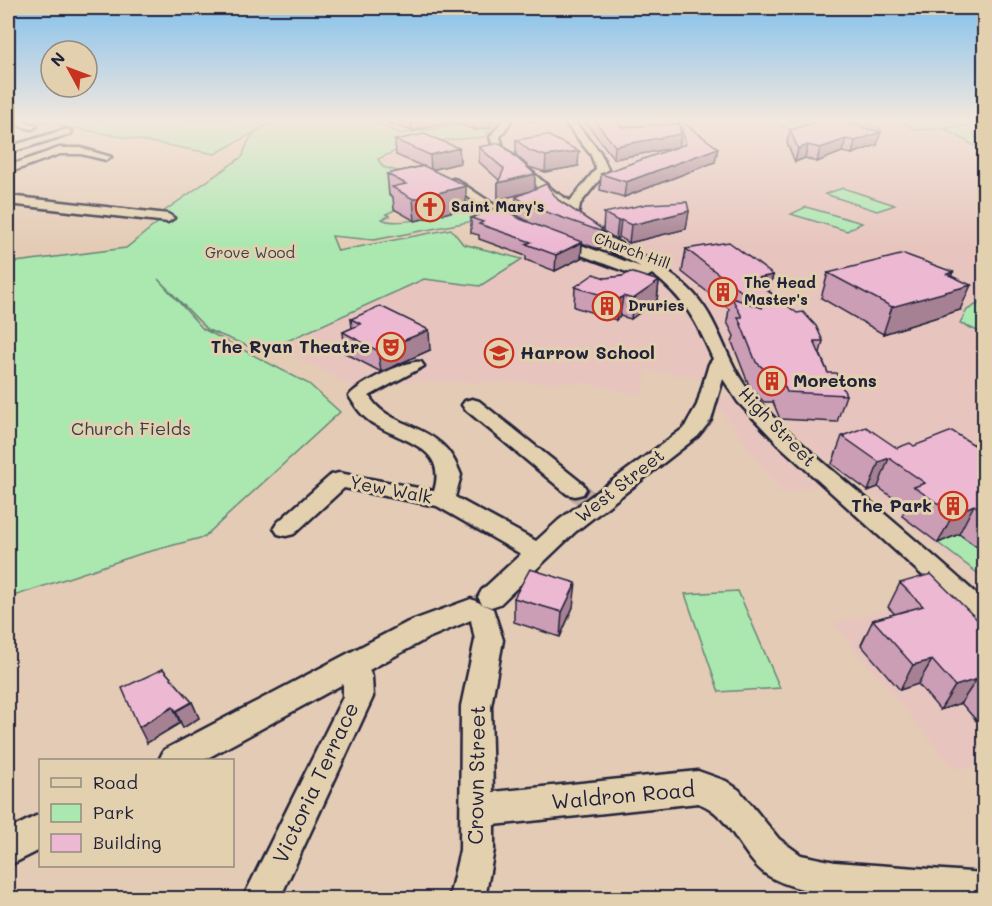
<svg xmlns="http://www.w3.org/2000/svg" width="992" height="906" font-family="Mali,sans-serif">
<style>
.built{fill:#e7c5be}
.green{fill:#aae8b0;stroke:#668576;stroke-width:1.5;fill-rule:evenodd}
.lines{fill:none;stroke-linecap:round;stroke-linejoin:round}
.minor-tunnel{stroke:#bda99d;stroke-width:21;stroke-dasharray:21 10;stroke-linecap:butt}
.minor-casing{stroke:#22223b;stroke-width:5}
.minor{fill:#e2d0ae;fill-rule:evenodd}
.wall{fill:#cc9eb5;stroke:#22223b;stroke-width:1.5}
.shaded-wall{fill:#a68193;stroke:#22223b;stroke-width:1.5}
.building{fill:#edb8d2;stroke:#22223b;stroke-width:1.5}
.labels{text-anchor:middle;stroke-width:6;stroke-linejoin:round;paint-order:stroke}
.far-poi-label{font-size:15px;font-weight:bold;fill:#22223b;stroke:#e2d0ae;text-anchor:start}
.far-street-label{font-size:15px;fill:#22223b;stroke:#e2d0ae}
.far-park-label{font-size:15px;fill:#36404d;stroke:#e2d0ae}
.poi-label{font-size:18px;font-weight:bold;fill:#22223b;stroke:#e2d0ae;text-anchor:end}
.street-label{font-size:18px;fill:#22223b;stroke:#e2d0ae}
.park-label{font-size:18px;fill:#36404d;stroke:#e2d0ae}
.near-street-label{font-size:21px;fill:#22223b;stroke:#e2d0ae}
</style>
<rect width="100%" height="100%" fill="#e4cbb5"/>
<filter id="ink" filterUnits="userSpaceOnUse"><feTurbulence type="fractalNoise" baseFrequency=".0167" numOctaves="2"/><feDisplacementMap in="SourceGraphic" scale="12" xChannelSelector="R" yChannelSelector="G"/><feConvolveMatrix kernelMatrix="1 2 1 2 8 2 1 2 1" color-interpolation-filters="sRGB"/></filter>
<g filter="url(#ink)">
<g class="built">
<path d="M365 120H984V584L806 443 753 393 742 374 738 357 710 349 703 379 646 370 642 395 584 383 391 382 352 387 277 346 424 279 480 286 528 254 571 252 609 265 533 228 470 189V183L429 184 373 158Z"/>
<path d="M737 393 825 483 782 494 712 399Z"/>
<path d="M938 597 984 637V763L955 770 833 623Z"/>
</g>
<g class="green">
<path d="M31 120H276L215 154Z"/>
<path d="M279 120H371L400 134 497 120 484 137 413 143 378 159 383 167 442 183 433 186 500 216 374 240 332 236 338 251 451 229 463 244 522 259 480 286 424 279 263 352 208 330 158 279 203 329 309 384 340 412 204 537 140 554 8 598V263L126 248 166 216 160 214 243 156C249 132 258 130 279 120ZM395 198 444 213V214C430 218 394 226 382 219L390 216 386 214 399 208Z"/>
<path d="M767 120H849L881 129 874 135 792 130Z"/>
<path d="M899 120H984H947L955 127 916 130Z"/>
<path d="M984 122V126L973 132 975 137 984 143V151L945 129Z"/>
<path d="M843 188 895 205 877 211 825 194Z"/>
<path d="M806 207 862 223 847 231 791 214Z"/>
<path d="M984 300V334L960 323 967 310Z"/>
<path d="M959 534 984 552V578L938 543Z"/>
<path d="M738 591 780 688 719 692 685 594Z"/>
</g>
<g class="lines">
<path class="minor-tunnel" d="M575 489 587 499"/>
<g class="minor-casing">
<g id="minor">
<path d="M8 120H18L37 126 32 129 8 123Z"/>
<path d="M503 120H512L500 137 503 147 555 192 570 201 596 169 591 155 563 120H573L600 152 608 169 580 204 578 216C612 244 656 258 688 288 720 317 725 364 753 396 788 434 828 467 868 500 907 533 946 566 984 601V626L975 623 779 445 738 402 723 379 711 420 698 436 575 532 500 604 491 607 482 604 478 597 482 590 521 554 437 506 344 488 294 534 286 536 278 534 274 528 278 522 331 475 339 473 434 491C448 446 402 442 374 424 362 417 356 407 349 396 358 384 407 359 421 362L424 366 369 396C385 423 418 423 440 443 451 452 456 463 461 475L455 497 536 541 559 520 684 428 697 405 709 364 713 359C698 324 684 297 652 274L645 278 640 277 549 243V237H559L641 267 594 241 566 217 568 205 547 198 494 150 490 137Z"/>
<path d="M67 129 72 132 70 134 8 153V147Z"/>
<path d="M59 148H81L111 157 106 160 81 154H60L8 173V166Z"/>
<path d="M453 179 457 180 523 224 517 228 512 227 449 184 447 182Z"/>
<path d="M8 196 168 214 174 218 168 222 8 204Z"/>
<path d="M472 399 479 401 583 484 586 489 583 494 575 496 567 494 465 409 462 405 465 401Z"/>
<path d="M471 599 493 609 503 640 491 706 493 792 698 771 726 781 739 790 779 839 801 855 835 862 984 873V898C924 898 817 906 767 875 740 856 731 814 698 803L494 825V850L485 898H449L460 850 461 706 475 640 471 620 428 638 369 670 372 677 373 697 280 898H243L343 697V684L204 760H159L164 750 408 622Z"/>
<path d="M40 814V850L8 866V830Z"/>
</g>
</g>
<use href="#minor" class="minor"/>
</g>
<g class="wall">
<path d="M379 120H492L489 128 474 130 453 122 412 131Z"/>
<path d="M584 120H615L622 127 678 124 679 120 718 148 715 162 624 197 600 190 601 174 678 147 614 159Z"/>
<path d="M823 120 877 145 852 154 842 152 817 162 805 158 795 162 787 143 790 130Z"/>
<path d="M395 140 459 148 460 163 431 170 466 208 415 221 394 209 393 197 389 195 387 174 422 166 396 155Z"/>
<path d="M516 140 578 166 545 172 529 167 516 155Z"/>
<path d="M479 147 535 189 558 200 602 229 601 247 598 249 582 243 581 258 555 271 526 260V256L479 239V235L471 233V218L520 219 529 222 515 214 516 197 527 192 498 200V183L499 180 479 162Z"/>
<path d="M689 211 686 229 629 243 619 237 616 239 603 231 604 213Z"/>
<path d="M686 249 773 275 769 291 823 341 820 353 828 373 846 395 837 422 780 419 773 402H764L750 388 732 342 734 336 727 322 729 309 682 272Z"/>
<path d="M828 273 960 310 883 334 821 298Z"/>
<path d="M623 276 659 281 657 300 631 319 620 316 616 320 574 307 575 287 605 278Z"/>
<path d="M351 319 430 350 381 372 345 353 343 332 352 328Z"/>
<path d="M842 436 897 448 914 446 984 451V552L959 534 938 543 902 516 906 507 878 487 868 491 832 464Z"/>
<path d="M900 583 984 626V717L976 720 961 703 940 710 918 684 900 690 861 645 873 620 895 614 888 607Z"/>
<path d="M514 598 573 607 560 637 514 622Z"/>
<path d="M163 669 192 702 199 718 183 728 180 723 147 743Z"/>
</g>
<g class="shaded-wall">
<path d="M411 120H453V122L412 131Z"/>
<path d="M474 120H492L489 128 474 130Z"/>
<path d="M530 120H553L530 122Z"/>
<path d="M881 132 877 145 852 154 855 141Z"/>
<path d="M681 134 679 147 614 159 615 146Z"/>
<path d="M846 139 842 152 817 162 820 148Z"/>
<path d="M808 145 805 158 795 162 798 149Z"/>
<path d="M459 148 460 163 431 170 430 155Z"/>
<path d="M718 148 715 162 624 197 626 182Z"/>
<path d="M579 151 578 166 545 172 546 156Z"/>
<path d="M535 174V190L498 200V183Z"/>
<path d="M466 186V208L415 221 413 199Z"/>
<path d="M689 211 686 229 629 243 631 225Z"/>
<path d="M621 220 619 237 616 239 618 221Z"/>
<path d="M602 229 601 247 598 249 600 231Z"/>
<path d="M582 242 581 258 555 271 556 255Z"/>
<path d="M953 272 945 292 971 285 960 310 883 334 892 307 947 274Z"/>
<path d="M773 275 767 299 752 279Z"/>
<path d="M659 281 657 300 631 319 633 299Z"/>
<path d="M623 296 620 316 616 320 618 300Z"/>
<path d="M429 330 430 350 381 372 378 351Z"/>
<path d="M889 458 878 487 868 491 879 462Z"/>
<path d="M974 505 959 534 938 543 953 514Z"/>
<path d="M576 583 573 607 560 637 562 612Z"/>
<path d="M932 660 918 684 900 690 913 665Z"/>
<path d="M977 679 961 703 940 710 955 686Z"/>
<path d="M192 702 199 718 183 728 176 711Z"/>
<path d="M173 707 180 723 147 743 139 727Z"/>
<path d="M984 708V717L976 720Z"/>
</g>
<g class="building">
<path d="M594 120H615L622 127 679 124 681 134 615 146Z"/>
<path d="M679 120 718 148 626 182 601 174 686 144Z"/>
<path d="M823 120H835L881 132 855 141 846 139 820 148 808 145 798 149 790 130Z"/>
<path d="M424 134 459 148 430 155 395 140Z"/>
<path d="M547 135 579 151 546 156 530 151 516 140Z"/>
<path d="M500 143 535 174 498 183 504 169 479 147Z"/>
<path d="M424 166 466 186 413 199 392 187 406 184 387 174Z"/>
<path d="M546 184 558 200 602 229 600 231 532 207 516 197Z"/>
<path d="M687 202 689 211 631 225 621 220 618 221 604 213 647 204Z"/>
<path d="M500 206 520 219 582 242 556 255 526 244 531 242 479 224 483 222 471 218Z"/>
<path d="M729 242 773 275 752 279 797 313 803 312 816 326 823 341H814L828 373H836L846 395 787 392 780 376 771 375 756 362 738 317H742L732 298 763 308 686 249Z"/>
<path d="M904 254 953 272 947 274 971 285 892 307 828 273Z"/>
<path d="M630 272 659 281 633 299 623 296 618 300 575 287 594 274 605 278 623 276Z"/>
<path d="M380 306 429 330 378 351 343 332 361 324 351 319Z"/>
<path d="M866 427 897 448 910 443 914 446 952 431 984 451V512L974 505 953 514 914 487 925 483 889 458 879 462 842 436Z"/>
<path d="M530 569 576 583 562 612 514 598Z"/>
<path d="M931 574 984 626V687L977 679 955 686 932 660 913 665 873 620 923 606 900 583Z"/>
<path d="M163 669 192 702 176 711 173 707 139 727 122 688Z"/>
</g>
</g>
<linearGradient id="sky" x2="0" y2="1"><stop stop-color="#84c1ec"/><stop offset="0.49" stop-color="#f3e8de"/><stop offset="1" stop-color="#f3e8de" stop-opacity="0"/></linearGradient>
<rect width="992" height="246" fill="url(#sky)"/>
<defs>
<g id="church-ring" transform="scale(1.5)"><circle r="9.5" fill="#e2d0ae" stroke="#c8321e" stroke-width="1.5"/><path d="M-1.2-6h2.4v3.5h3.3v2.4h-3.3V6h-2.4V-.1h-3.3v-2.4h3.3Z" fill="#c8321e"/></g>
<g id="building-ring" transform="scale(1.5)"><circle r="9.5" fill="#e2d0ae" stroke="#c8321e" stroke-width="1.5"/><path d="M-4-6H4V6H1V3H-1V6H-4ZM-2.5-4.3h1.7v1.8h-1.7ZM.8-4.3h1.7v1.8H.8ZM-2.5-1h1.7V.8h-1.7ZM.8-1h1.7V.8H.8Z" fill="#c8321e"/></g>
<g id="theatre-ring" transform="scale(1.5)"><circle r="9.5" fill="#e2d0ae" stroke="#c8321e" stroke-width="1.5"/><path d="M-5-5.5Q0-4 5-5.5V0Q5 5 0 6Q-5 5-5 0ZM-3.3-2.5H-1v1.5H-3.3ZM1-2.5H3.3v1.5H1ZM-2.8 1Q0 5.5 2.8 1Z" fill="#c8321e"/></g>
<g id="school-ring" transform="scale(1.5)"><circle r="9.5" fill="#e2d0ae" stroke="#c8321e" stroke-width="1.5"/><path d="M0-5L7-2L0 1L-7-2ZM-4 1L0 2.5L4 1V4Q0 6-4 4Z" fill="#c8321e"/></g>
</defs>
<g fill-rule="evenodd">
<use href="#church-ring" x="430" y="207"/>
<use href="#building-ring" x="723" y="292"/>
<use href="#building-ring" x="607" y="306"/>
<use href="#theatre-ring" x="391" y="347"/>
<use href="#school-ring" x="499" y="353"/>
<use href="#building-ring" x="772" y="381"/>
<use href="#building-ring" x="953" y="506"/>
</g>
<g class="labels">
<g class="far-poi-label">
<text x="451" y="212">Saint Mary's</text>
<text x="744" y="288">The Head<tspan x="744" dy="17">Master's</tspan></text>
<text x="628" y="311">Druries</text>
</g>
<g class="far-street-label">
<text transform="translate(632 251) rotate(20)" y="5">Church Hill</text>
</g>
<g class="far-park-label">
<text x="250" y="258">Grove Wood</text>
</g>
<g class="poi-label">
<text x="370" y="353">The Ryan Theatre</text>
<text x="520" y="359" text-anchor="start">Harrow School</text>
<text x="793" y="387" text-anchor="start">Moretons</text>
<text x="932" y="512">The Park</text>
</g>
<g class="street-label">
<text transform="translate(777 427) rotate(46)" y="6">High Street</text>
<text transform="translate(620 486) rotate(-38)" y="6">West Street</text>
<text transform="translate(391 490) rotate(11)" y="6">Yew Walk</text>
</g>
<g class="park-label">
<text x="131" y="435">Church Fields</text>
</g>
<g class="near-street-label">
<text transform="translate(477 775) rotate(-89)" y="7">Crown Street</text>
<text transform="translate(316 783) rotate(-65)" y="7">Victoria Terrace</text>
<text transform="translate(623 796) rotate(-5)" y="7">Waldron Road</text>
</g>
</g>
<rect width="992" height="906" fill="none" stroke="#e2d0ae" stroke-width="30"/>
<rect x="15" y="15" width="962" height="876" fill="none" stroke="#22223b" stroke-width="2" filter="url(#ink)"/>
<rect x="39" y="759" width="195" height="108" fill="#e2d0ae" stroke="#958a80" stroke-width="1.5"/>
<rect x="51" y="778" width="30" height="9" fill="#e2d0ae" stroke="#958a80" stroke-width="1.5"/>
<text x="93" y="789" font-size="18" fill="#22223b">Road</text>
<rect x="51" y="804" width="30" height="18" fill="#aae8b0" stroke="#958a80" stroke-width="1.5"/>
<text x="93" y="819" font-size="18" fill="#22223b">Park</text>
<rect x="51" y="834" width="30" height="18" fill="#edb8d2" stroke="#958a80" stroke-width="1.5"/>
<text x="93" y="849" font-size="18" fill="#22223b">Building</text>
<g transform="translate(69 69) rotate(311)"><circle r="28" fill="#e2d0ae" stroke="#958a80" stroke-width="1.5"/>
<path d="M0-4.5L10 22L0 15L-10 22Z" fill="#c8321e"/>
<text y="-9" font-size="16" font-weight="bold" text-anchor="middle" fill="#22223b">N</text>
</g>
</svg>
